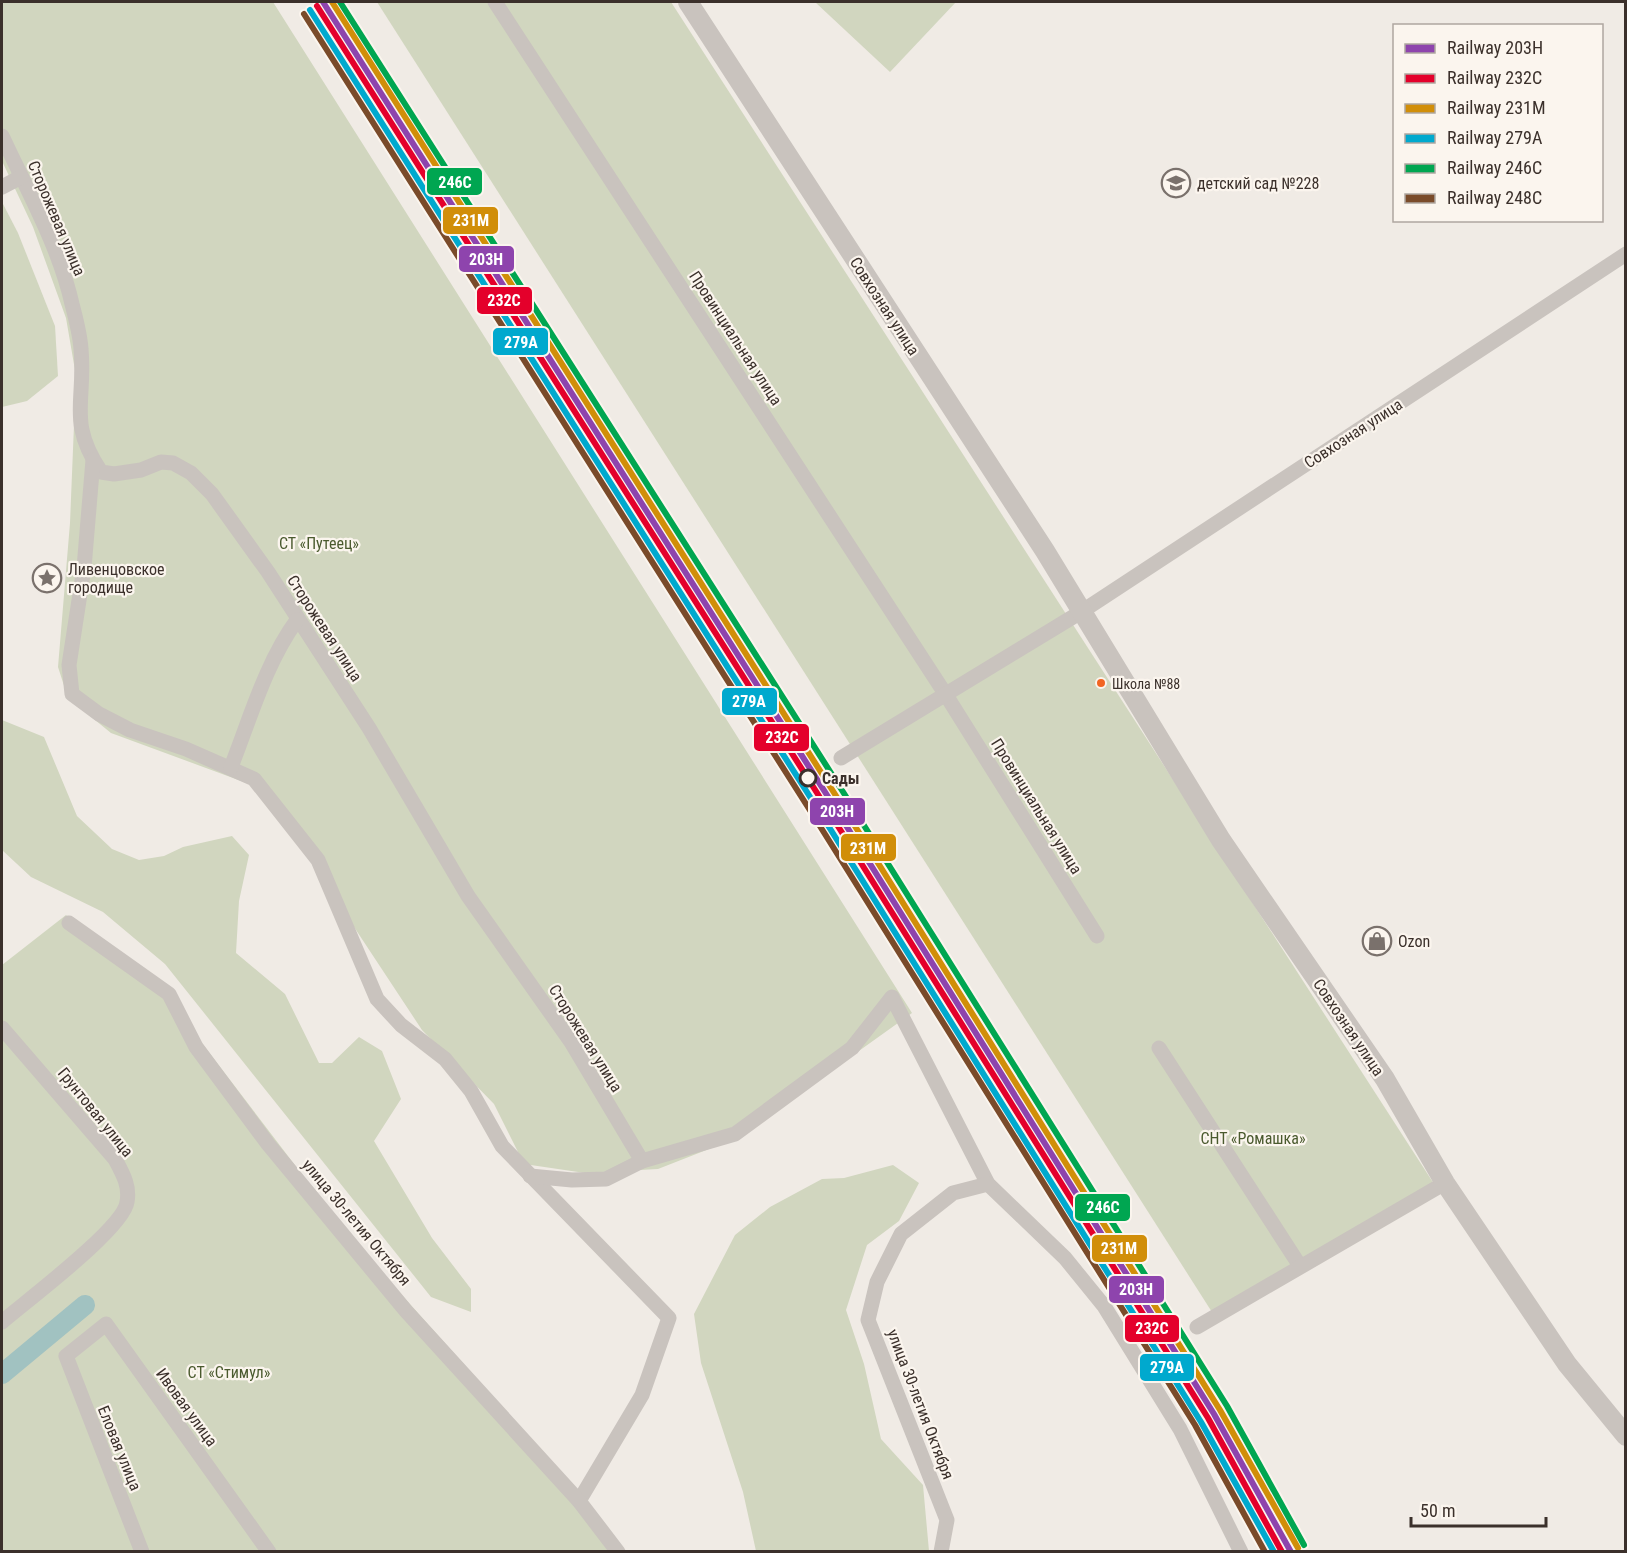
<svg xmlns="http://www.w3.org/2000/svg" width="1627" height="1553" font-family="'Roboto Condensed',sans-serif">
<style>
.green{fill:#d1d6bf}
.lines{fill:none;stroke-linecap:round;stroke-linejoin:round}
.canal{stroke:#a1c2c1;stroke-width:20}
.minor{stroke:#c9c3be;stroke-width:15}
.tertiary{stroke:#c9c3be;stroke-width:20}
.rail-1-casing{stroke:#fbf5ee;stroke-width:10}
.rail-2-casing{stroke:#fbf5ee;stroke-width:10}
.rail-3-casing{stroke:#fbf5ee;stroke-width:10}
.rail-4-casing{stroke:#fbf5ee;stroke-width:10}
.rail-5-casing{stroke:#fbf5ee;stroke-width:10}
.rail-6-casing{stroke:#fbf5ee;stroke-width:10}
.rail-1{stroke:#8e44ad;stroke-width:6}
.rail-2{stroke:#e4002b;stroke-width:6}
.rail-3{stroke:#d18e09;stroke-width:6}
.rail-4{stroke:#00a9ce;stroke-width:6}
.rail-5{stroke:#00a651;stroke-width:6}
.rail-6{stroke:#7a4b2a;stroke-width:6}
.bus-dot{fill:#f26522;stroke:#fbf5ee;stroke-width:2}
.stop-dot{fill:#fbf5ee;stroke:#3b302b;stroke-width:3}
.labels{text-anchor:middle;stroke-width:4.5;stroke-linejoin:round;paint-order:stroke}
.bus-label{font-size:14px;fill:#3b302b;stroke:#fbf5ee;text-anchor:start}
.poi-label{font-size:16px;fill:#3b302b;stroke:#fbf5ee;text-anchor:start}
.street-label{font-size:16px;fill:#3b302b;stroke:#fbf5ee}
.park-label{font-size:16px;fill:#4a5a2e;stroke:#fbf5ee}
.stop-label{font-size:16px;font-weight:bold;fill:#3b302b;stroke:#fbf5ee;text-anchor:start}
.line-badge{stroke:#fbf5ee;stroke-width:2}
.badge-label{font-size:16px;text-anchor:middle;font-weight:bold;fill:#fff}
</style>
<rect width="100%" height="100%" fill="#f0ebe5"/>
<g class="green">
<path d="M2 2H273L912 1013 737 1138 658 1169 585 1173 524 1164 494 1104 422 1030 263 789 111 733 68 698 58 667 70 523 76 376 66 318 33 227 2 161Z"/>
<path d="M377 2H671L1436 1187 1217 1320Z"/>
<path d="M815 2H956L890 72Z"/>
<path d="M2 202 18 233 55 326 58 376 27 401 2 407Z"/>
<path d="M2 720 44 737 77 816 112 849 139 860 164 856 183 847 232 836 249 855 239 901 236 953 285 994 319 1063H332L359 1037 382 1051 401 1099 374 1141 432 1238 471 1289V1312L431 1297 165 964 103 912 31 877 2 850Z"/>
<path d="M66 915 163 992 349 1236 512 1418 614 1551 2 1552V965Z"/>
<path d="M893 1165 919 1183 899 1221 867 1245 846 1310 864 1364 881 1439 923 1485 929 1551H756L743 1492 701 1363 694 1314 735 1235 770 1207 822 1179 844 1178Z"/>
</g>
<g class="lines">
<path class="canal" d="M2 1374 85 1305"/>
<g class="minor">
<path d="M495 2 946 695 1097 936"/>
<path d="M2 136C27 190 59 246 72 304 76 319 80 334 81 349 86 402 67 421 101 472L114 474 141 470 161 462 173 463 191 473 212 494 268 572 369 728 468 896 571 1042 642 1161"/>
<path d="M2 187 21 177"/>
<path d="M93 460 84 568 69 665 72 694 99 714 130 730 186 749 254 779 318 860 377 999 401 1025 445 1059 471 1091 502 1146 669 1318 642 1395 579 1501"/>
<path d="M841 758 1081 612 1626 254"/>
<path d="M231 767C250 719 266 662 297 620"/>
<path d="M69 923 169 994 196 1047 268 1144 406 1311 579 1501 618 1552"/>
<path d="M2 1028 115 1159C123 1174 130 1186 127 1202 124 1228 25 1302 2 1322"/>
<path d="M1159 1048 1300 1266"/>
<path d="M530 1176 572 1180 606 1179 642 1161 735 1134 852 1048 892 997 988 1184 1065 1258 1104 1306 1180 1429 1241 1552"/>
<path d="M1197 1327 1445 1183"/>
<path d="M142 1552 66 1356 106 1324 269 1552"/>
<path d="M941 1552 947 1520 868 1320 877 1282 901 1234 953 1193 988 1184"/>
</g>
<path class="tertiary" d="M688 2 1045 551 1221 840 1385 1079 1445 1183 1567 1364 1626 1436"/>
<g class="rail-1-casing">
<path id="rail-1" d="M323 2 832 803 1214 1414 1291 1552"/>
</g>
<g class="rail-2-casing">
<path id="rail-2" d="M317 6 826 807 1208 1418 1282 1552"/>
</g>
<g class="rail-3-casing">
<path id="rail-3" d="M332 2 838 799 1220 1410 1298 1548"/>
</g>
<g class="rail-4-casing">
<path id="rail-4" d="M310 10 819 811 1201 1422 1274 1552"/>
</g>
<g class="rail-5-casing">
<path id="rail-5" d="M340 2 845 795 1227 1406 1304 1545"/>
</g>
<g class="rail-6-casing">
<path id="rail-6" d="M304 14 813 815 1195 1425 1265 1552"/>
</g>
<use href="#rail-1" class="rail-1"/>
<use href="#rail-2" class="rail-2"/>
<use href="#rail-3" class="rail-3"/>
<use href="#rail-4" class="rail-4"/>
<use href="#rail-5" class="rail-5"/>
<use href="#rail-6" class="rail-6"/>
</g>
<defs>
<g id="school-ring" transform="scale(1.5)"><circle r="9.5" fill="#fbf5ee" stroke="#7a716c" stroke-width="1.5"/><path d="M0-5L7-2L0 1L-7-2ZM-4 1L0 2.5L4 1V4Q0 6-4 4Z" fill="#7a716c"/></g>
<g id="sight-ring" transform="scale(1.5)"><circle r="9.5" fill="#fbf5ee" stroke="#7a716c" stroke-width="1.5"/><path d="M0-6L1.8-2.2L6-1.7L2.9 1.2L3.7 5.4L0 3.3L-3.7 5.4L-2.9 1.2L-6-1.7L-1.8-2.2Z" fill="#7a716c"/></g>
<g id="shop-ring" transform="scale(1.5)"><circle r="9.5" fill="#fbf5ee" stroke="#7a716c" stroke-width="1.5"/><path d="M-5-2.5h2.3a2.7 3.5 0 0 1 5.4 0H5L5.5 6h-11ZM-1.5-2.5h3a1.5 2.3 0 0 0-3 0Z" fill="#7a716c"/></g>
</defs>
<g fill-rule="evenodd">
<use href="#school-ring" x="1176" y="183"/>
<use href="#sight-ring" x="47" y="578"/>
<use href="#shop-ring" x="1377" y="941"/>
</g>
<circle class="bus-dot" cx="1101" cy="683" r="5"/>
<circle class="stop-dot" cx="808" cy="778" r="8"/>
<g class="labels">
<g class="bus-label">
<text x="1112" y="689">Школа №88</text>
</g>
<g class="poi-label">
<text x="1197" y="189">детский сад №228</text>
<text x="68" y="575">Ливенцовское<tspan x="68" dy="18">городище</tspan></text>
<text x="1398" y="947">Ozon</text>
</g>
<g class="street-label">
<text transform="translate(57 218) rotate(67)" y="6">Сторожевая улица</text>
<text transform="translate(885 306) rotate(57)" y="6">Совхозная улица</text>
<text transform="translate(736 338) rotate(57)" y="6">Провинциальная улица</text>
<text transform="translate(1353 433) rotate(-33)" y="6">Совхозная улица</text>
<text transform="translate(325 628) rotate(57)" y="6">Сторожевая улица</text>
<text transform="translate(1037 806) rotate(58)" y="6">Провинциальная улица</text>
<text transform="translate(1349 1027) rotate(56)" y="6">Совхозная улица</text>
<text transform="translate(586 1038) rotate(58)" y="6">Сторожевая улица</text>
<text transform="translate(96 1112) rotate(51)" y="6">Грунтовая улица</text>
<text transform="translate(357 1222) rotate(50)" y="6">улица 30-летия Октября</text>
<text transform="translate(921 1404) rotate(69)" y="6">улица 30-летия Октября</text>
<text transform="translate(187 1407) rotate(54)" y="6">Ивовая улица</text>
<text transform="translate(120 1448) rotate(68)" y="6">Еловая улица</text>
</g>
<g class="park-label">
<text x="319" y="549">СТ «Путеец»</text>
<text x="1253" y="1144">СНТ «Ромашка»</text>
<text x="229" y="1378">СТ «Стимул»</text>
</g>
<g class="stop-label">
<text x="822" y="784">Сады</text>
</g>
</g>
<g class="line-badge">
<rect x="426" y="167" width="57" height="29" rx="6" fill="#00a651"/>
<rect x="442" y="206" width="57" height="29" rx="6" fill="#d18e09"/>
<rect x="458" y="245" width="57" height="28" rx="6" fill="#8e44ad"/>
<rect x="476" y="286" width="57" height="29" rx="6" fill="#e4002b"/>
<rect x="492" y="327" width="57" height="29" rx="6" fill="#00a9ce"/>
<rect x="721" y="687" width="57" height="29" rx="6" fill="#00a9ce"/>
<rect x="753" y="723" width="57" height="29" rx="6" fill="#e4002b"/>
<rect x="809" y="797" width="57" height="29" rx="6" fill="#8e44ad"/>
<rect x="840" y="833" width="57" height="29" rx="6" fill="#d18e09"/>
<rect x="1074" y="1193" width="57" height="29" rx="6" fill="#00a651"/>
<rect x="1091" y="1234" width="57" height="29" rx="6" fill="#d18e09"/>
<rect x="1108" y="1275" width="57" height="29" rx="6" fill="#8e44ad"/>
<rect x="1124" y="1314" width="56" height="29" rx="6" fill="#e4002b"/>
<rect x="1139" y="1353" width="56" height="29" rx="6" fill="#00a9ce"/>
</g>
<g class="badge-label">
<text x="455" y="188">246С</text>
<text x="471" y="226">231М</text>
<text x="486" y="265">203Н</text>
<text x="504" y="306">232C</text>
<text x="521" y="348">279А</text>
<text x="749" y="707">279А</text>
<text x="782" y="743">232C</text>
<text x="837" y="817">203Н</text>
<text x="868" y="854">231М</text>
<text x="1103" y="1213">246С</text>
<text x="1119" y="1254">231М</text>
<text x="1136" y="1295">203Н</text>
<text x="1152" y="1334">232C</text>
<text x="1167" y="1373">279А</text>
</g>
<rect width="1627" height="1553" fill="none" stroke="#3b302b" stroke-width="6"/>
<rect x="1393" y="24" width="210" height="198" fill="#fbf5ee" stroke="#aea6a0" stroke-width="1.5"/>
<rect x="1405" y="44" width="30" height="9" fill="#8e44ad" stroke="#aea6a0" stroke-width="1.5"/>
<text x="1447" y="54" font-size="18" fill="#3b302b">Railway 203Н</text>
<rect x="1405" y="74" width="30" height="9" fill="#e4002b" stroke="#aea6a0" stroke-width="1.5"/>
<text x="1447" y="84" font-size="18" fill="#3b302b">Railway 232C</text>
<rect x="1405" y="104" width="30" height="9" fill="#d18e09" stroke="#aea6a0" stroke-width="1.5"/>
<text x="1447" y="114" font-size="18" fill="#3b302b">Railway 231М</text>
<rect x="1405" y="134" width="30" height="9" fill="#00a9ce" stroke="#aea6a0" stroke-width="1.5"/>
<text x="1447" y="144" font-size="18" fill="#3b302b">Railway 279А</text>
<rect x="1405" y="164" width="30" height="9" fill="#00a651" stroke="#aea6a0" stroke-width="1.5"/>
<text x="1447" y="174" font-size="18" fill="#3b302b">Railway 246С</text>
<rect x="1405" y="194" width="30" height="9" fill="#7a4b2a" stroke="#aea6a0" stroke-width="1.5"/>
<text x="1447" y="204" font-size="18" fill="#3b302b">Railway 248С</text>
<path d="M1411 1517v9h135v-9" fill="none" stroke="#3b302b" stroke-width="3"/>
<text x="1420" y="1517" font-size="18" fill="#3b302b" stroke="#fbf5ee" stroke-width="4.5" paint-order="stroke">50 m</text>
</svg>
